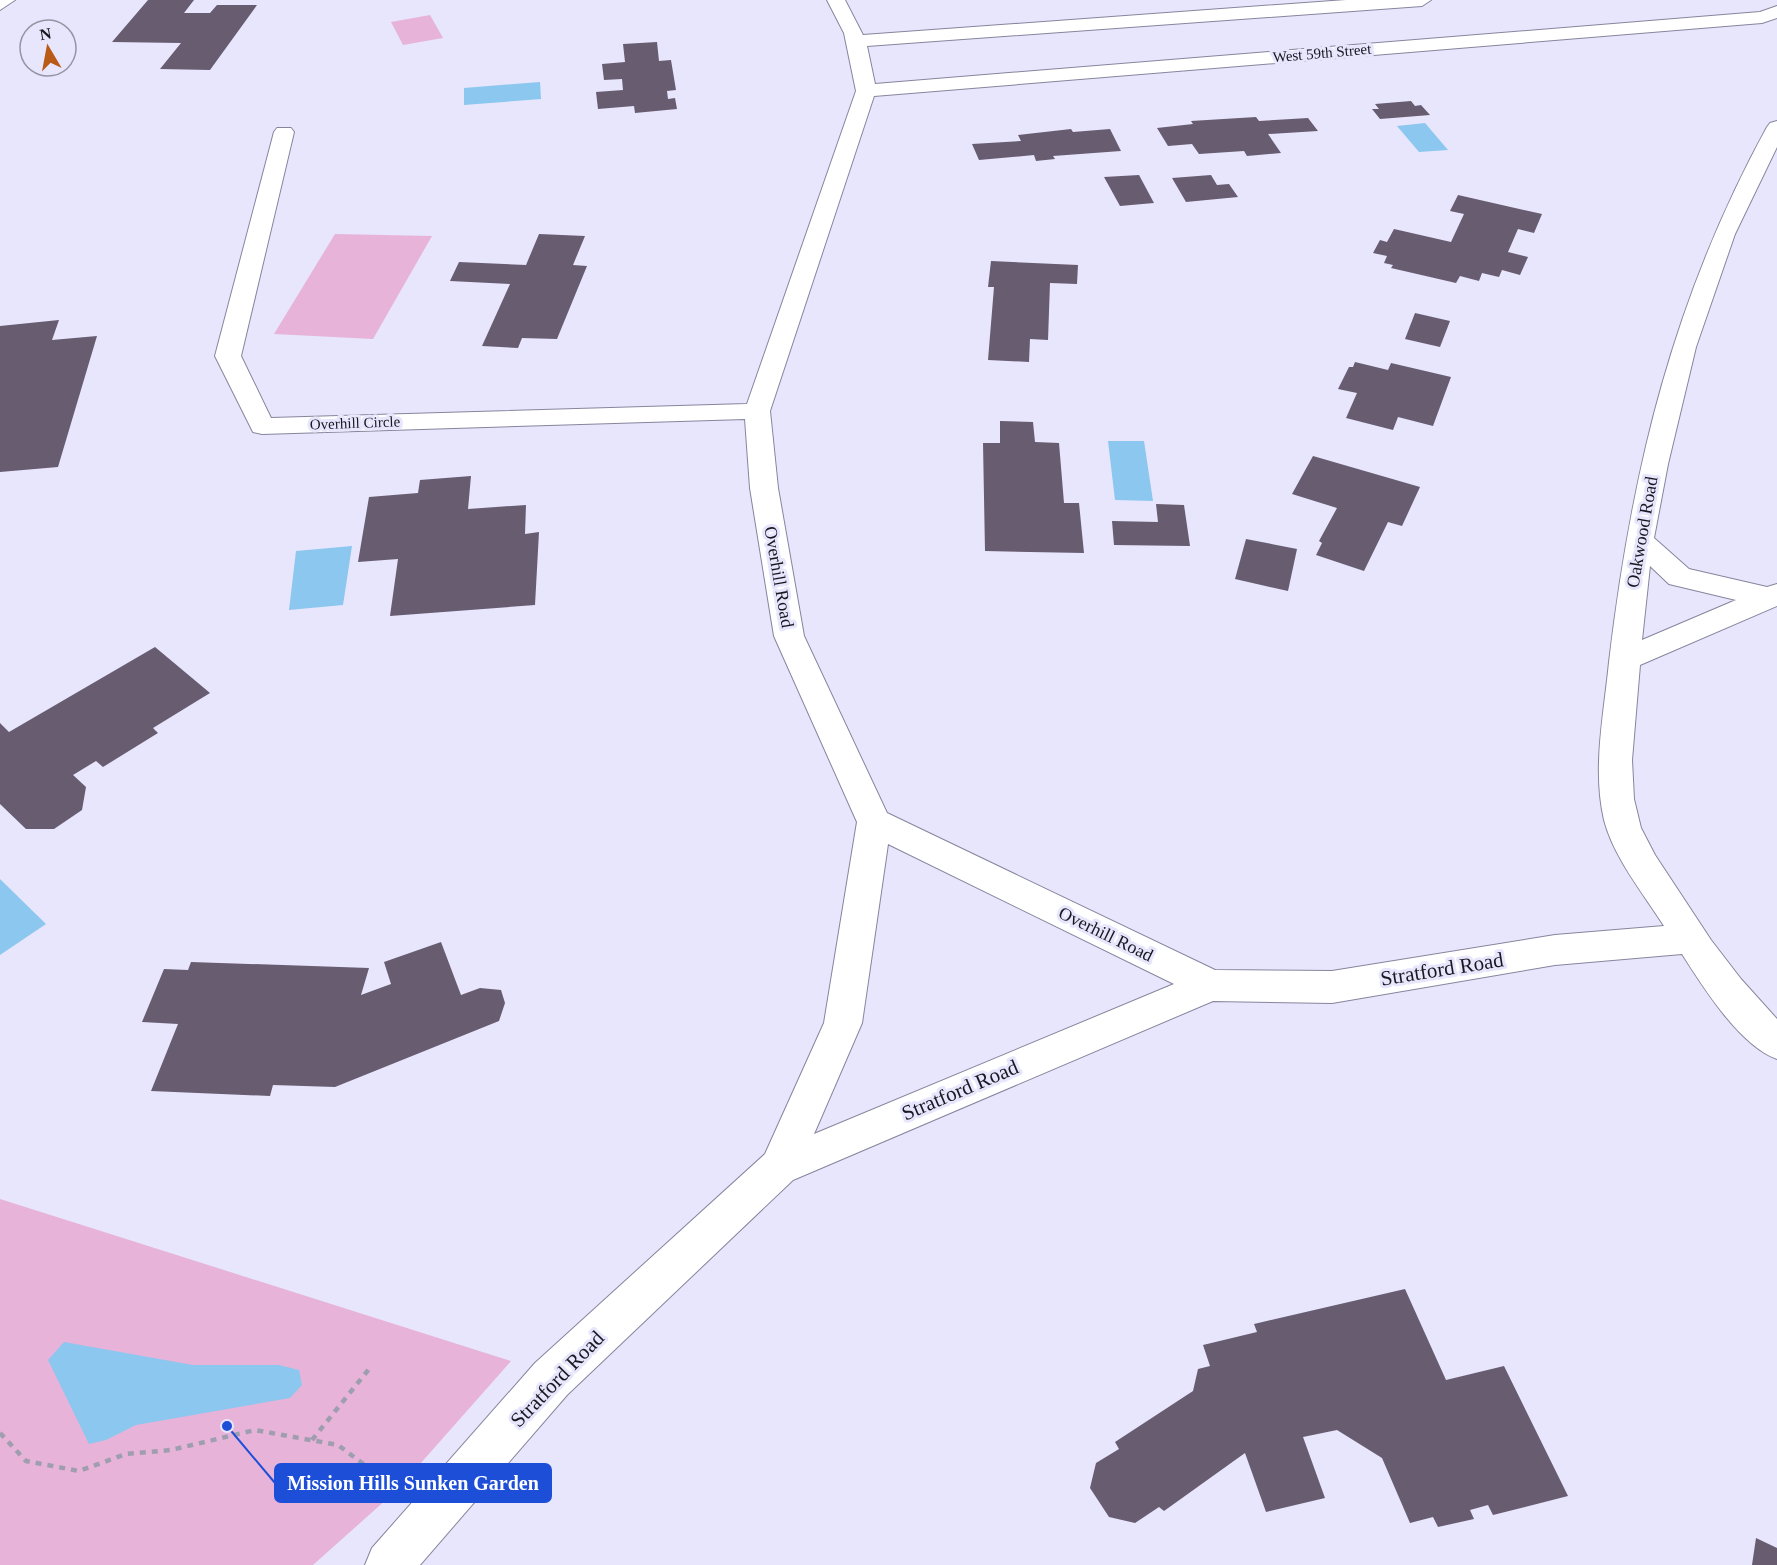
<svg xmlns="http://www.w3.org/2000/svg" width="1777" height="1565" font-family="'Times New Roman',serif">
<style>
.green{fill:#e7b3d9}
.water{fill:#8cc7ef}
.building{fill:#685c71}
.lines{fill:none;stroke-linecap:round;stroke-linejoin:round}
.minor-casing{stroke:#86859d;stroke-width:2}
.path{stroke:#9f9eaf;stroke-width:4.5;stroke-dasharray:6 6;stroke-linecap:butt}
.minor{fill:#fff;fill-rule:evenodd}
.labels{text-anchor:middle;stroke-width:6;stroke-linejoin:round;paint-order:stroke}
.far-street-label{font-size:15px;fill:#191821;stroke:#e7e6fc}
.street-label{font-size:18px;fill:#191821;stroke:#e7e6fc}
.near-street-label{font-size:21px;fill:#191821;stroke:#e7e6fc}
.leader{fill:none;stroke:#1d4ed8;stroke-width:2}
.callout-dot{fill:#1d4ed8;stroke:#e7e6fc;stroke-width:2}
.callout{fill:#1d4ed8;stroke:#1d4ed8;stroke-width:2}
.callout-label{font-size:20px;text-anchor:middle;font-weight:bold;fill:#fff}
</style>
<rect width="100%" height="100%" fill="#e7e6fc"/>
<g class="green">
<path d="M430 15 443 38 403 45 391 22Z"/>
<path d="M335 234 432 236 373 339 274 334Z"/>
<path d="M0 1199 511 1361 397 1490 313 1565H0Z"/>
</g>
<g class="water">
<path d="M540 82 541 99 464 105V88Z"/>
<path d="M1425 123 1448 150 1419 152 1397 126Z"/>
<path d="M1108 441H1144L1153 501 1115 500Z"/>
<path d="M352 546 343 605 289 610 296 551Z"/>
<path d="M0 879 46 924 0 955Z"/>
<path d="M64 1342 193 1365H279L299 1370 302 1385 290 1398 136 1425 106 1440 89 1444 48 1360Z"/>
</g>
<g class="building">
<path d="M148 0H194L184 13H210L217 5H257L210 70 160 69 181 43 112 42Z"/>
<path d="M657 42 659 61 671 60 676 90 667 91 668 99 675 98 677 109 635 113 634 106 598 109 596 92 623 90 622 79 604 80 602 64 625 62 623 44Z"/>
<path d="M1411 101 1415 106 1421 105 1430 115 1380 119 1372 109H1379L1375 104Z"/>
<path d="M1256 117 1259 121 1308 118 1318 131 1268 134 1281 153 1247 156 1244 151 1199 154 1192 144 1168 146 1157 128 1193 124 1191 121Z"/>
<path d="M1071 129 1073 132 1110 129 1121 151 1053 156 1055 159 1036 161 1034 155 979 160 972 144 1021 141 1018 135Z"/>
<path d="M1139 175 1154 203 1120 206 1104 177Z"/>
<path d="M1211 175 1217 185 1229 184 1238 197 1186 202 1172 178Z"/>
<path d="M1458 195 1542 214 1534 233 1518 229 1508 252 1528 257 1520 275 1502 270 1499 277 1482 273 1479 281 1460 276 1456 283 1391 268 1393 265 1384 263 1387 256 1373 253 1380 240 1387 242 1394 229 1451 242 1464 214 1450 211Z"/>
<path d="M539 234 585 236 573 265 587 266 557 339 522 338 518 348 482 346 510 284 450 281 459 262 526 265Z"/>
<path d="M991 261 1078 265 1077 284 1050 283 1048 340 1030 339 1029 362 988 360 994 287H988Z"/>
<path d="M1415 313 1450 321 1440 347 1405 339Z"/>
<path d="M59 320 52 340 97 336 58 467 0 472V326Z"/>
<path d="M1355 362 1388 370 1391 363 1451 377 1433 426 1398 417 1393 430 1346 418 1357 393 1338 389 1349 367H1353Z"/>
<path d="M1000 421 1033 422 1035 442 1059 443 1064 503H1079L1084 553 985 551 983 443H1000Z"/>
<path d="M1313 456 1420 487 1402 526 1388 522 1364 571 1316 555 1322 543 1319 541 1337 508 1292 494Z"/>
<path d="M471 476 468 509 526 505 525 534 539 532 535 605 390 616 398 559 358 562 369 497 418 493 420 480Z"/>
<path d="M1156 504 1184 505 1190 546 1114 545 1112 521 1158 522Z"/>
<path d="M1246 539 1297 549 1288 591 1235 579Z"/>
<path d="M155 647 210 693 153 728 158 733 103 767 96 761 73 775 86 787 82 810 54 829H26L0 804V723L9 732Z"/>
<path d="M441 942 461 995 480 988 501 990 505 1003 499 1021 335 1087 273 1085 270 1096 151 1091 178 1024 142 1022 164 969 188 970 191 962 369 968 361 995 391 984 384 962Z"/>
<path d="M1405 1289 1446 1380 1504 1366 1568 1496 1493 1515 1488 1505 1470 1510 1474 1519 1438 1527 1433 1517 1410 1523 1382 1458 1337 1430 1303 1437 1325 1498 1266 1512 1245 1453 1164 1511 1159 1507 1135 1523 1109 1517 1090 1488 1096 1463 1119 1449 1115 1442 1193 1391 1198 1369 1210 1366 1203 1345 1257 1332 1254 1324Z"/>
<path d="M1756 1538 1777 1548V1565H1752Z"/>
</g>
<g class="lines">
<g class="minor-casing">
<g id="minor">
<path d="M0 0H15L0 10Z"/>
<path d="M827 0H845L863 35 1346 0H1431L1422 6 867 46 875 84 1760 12 1777 6V18L1762 23 874 96 770 411 778 488 804 636 887 813 1215 970 1332 971 1555 935 1664 926C1643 893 1614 858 1604 820 1592 768 1604 714 1609 662 1632 469 1673 299 1767 127L1770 123 1777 121V147L1735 234 1696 347 1668 464 1654 538 1689 569 1767 587 1777 584V606L1640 665 1632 760 1634 799 1641 828 1655 855 1711 940 1741 979 1777 1019V1059C1740 1046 1703 987 1682 954L1555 965 1332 1003 1213 1001 793 1180 567 1395 420 1565H365L372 1548 535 1363 765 1154 824 1023 857 822 774 636 750 488 745 419 262 434 253 432 215 356 274 132 277 128H291L294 132 241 356 271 418 747 404 856 91 844 33ZM1650 566 1669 584 1736 600 1642 640ZM888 844 1174 984 814 1134 862 1023Z"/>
</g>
</g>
<g class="path">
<path d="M0 1433 26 1461 79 1471 126 1454 171 1450 255 1430 338 1445 391 1485"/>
<path d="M312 1440 369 1369"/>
</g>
<use href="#minor" class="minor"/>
</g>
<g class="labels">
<g class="far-street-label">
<text transform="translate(1322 53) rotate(-5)" y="5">West 59th Street</text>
<text transform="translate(355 423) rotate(-2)" y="5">Overhill Circle</text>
</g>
<g class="street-label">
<text transform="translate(1642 532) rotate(-80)" y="6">Oakwood Road</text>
<text transform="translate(779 577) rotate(80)" y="6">Overhill Road</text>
<text transform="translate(1106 934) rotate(26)" y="6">Overhill Road</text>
</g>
<g class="near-street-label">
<text transform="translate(1442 969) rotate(-9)" y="7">Stratford Road</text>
<text transform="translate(960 1090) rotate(-23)" y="7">Stratford Road</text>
<text transform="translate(557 1379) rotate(-46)" y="7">Stratford Road</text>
</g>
</g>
<path class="leader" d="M227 1426L275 1483"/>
<circle class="callout-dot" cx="227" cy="1426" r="6"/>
<rect class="callout" x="275" y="1464" width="276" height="38" rx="6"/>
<g class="callout-label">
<text x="413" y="1490">Mission Hills Sunken Garden</text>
</g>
<g transform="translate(48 48) rotate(350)"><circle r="28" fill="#e7e6fc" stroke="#9594a4" stroke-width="1.5"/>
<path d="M0-4.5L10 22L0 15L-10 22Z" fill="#ba5a18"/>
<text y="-9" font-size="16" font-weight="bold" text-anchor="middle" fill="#191821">N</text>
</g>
</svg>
